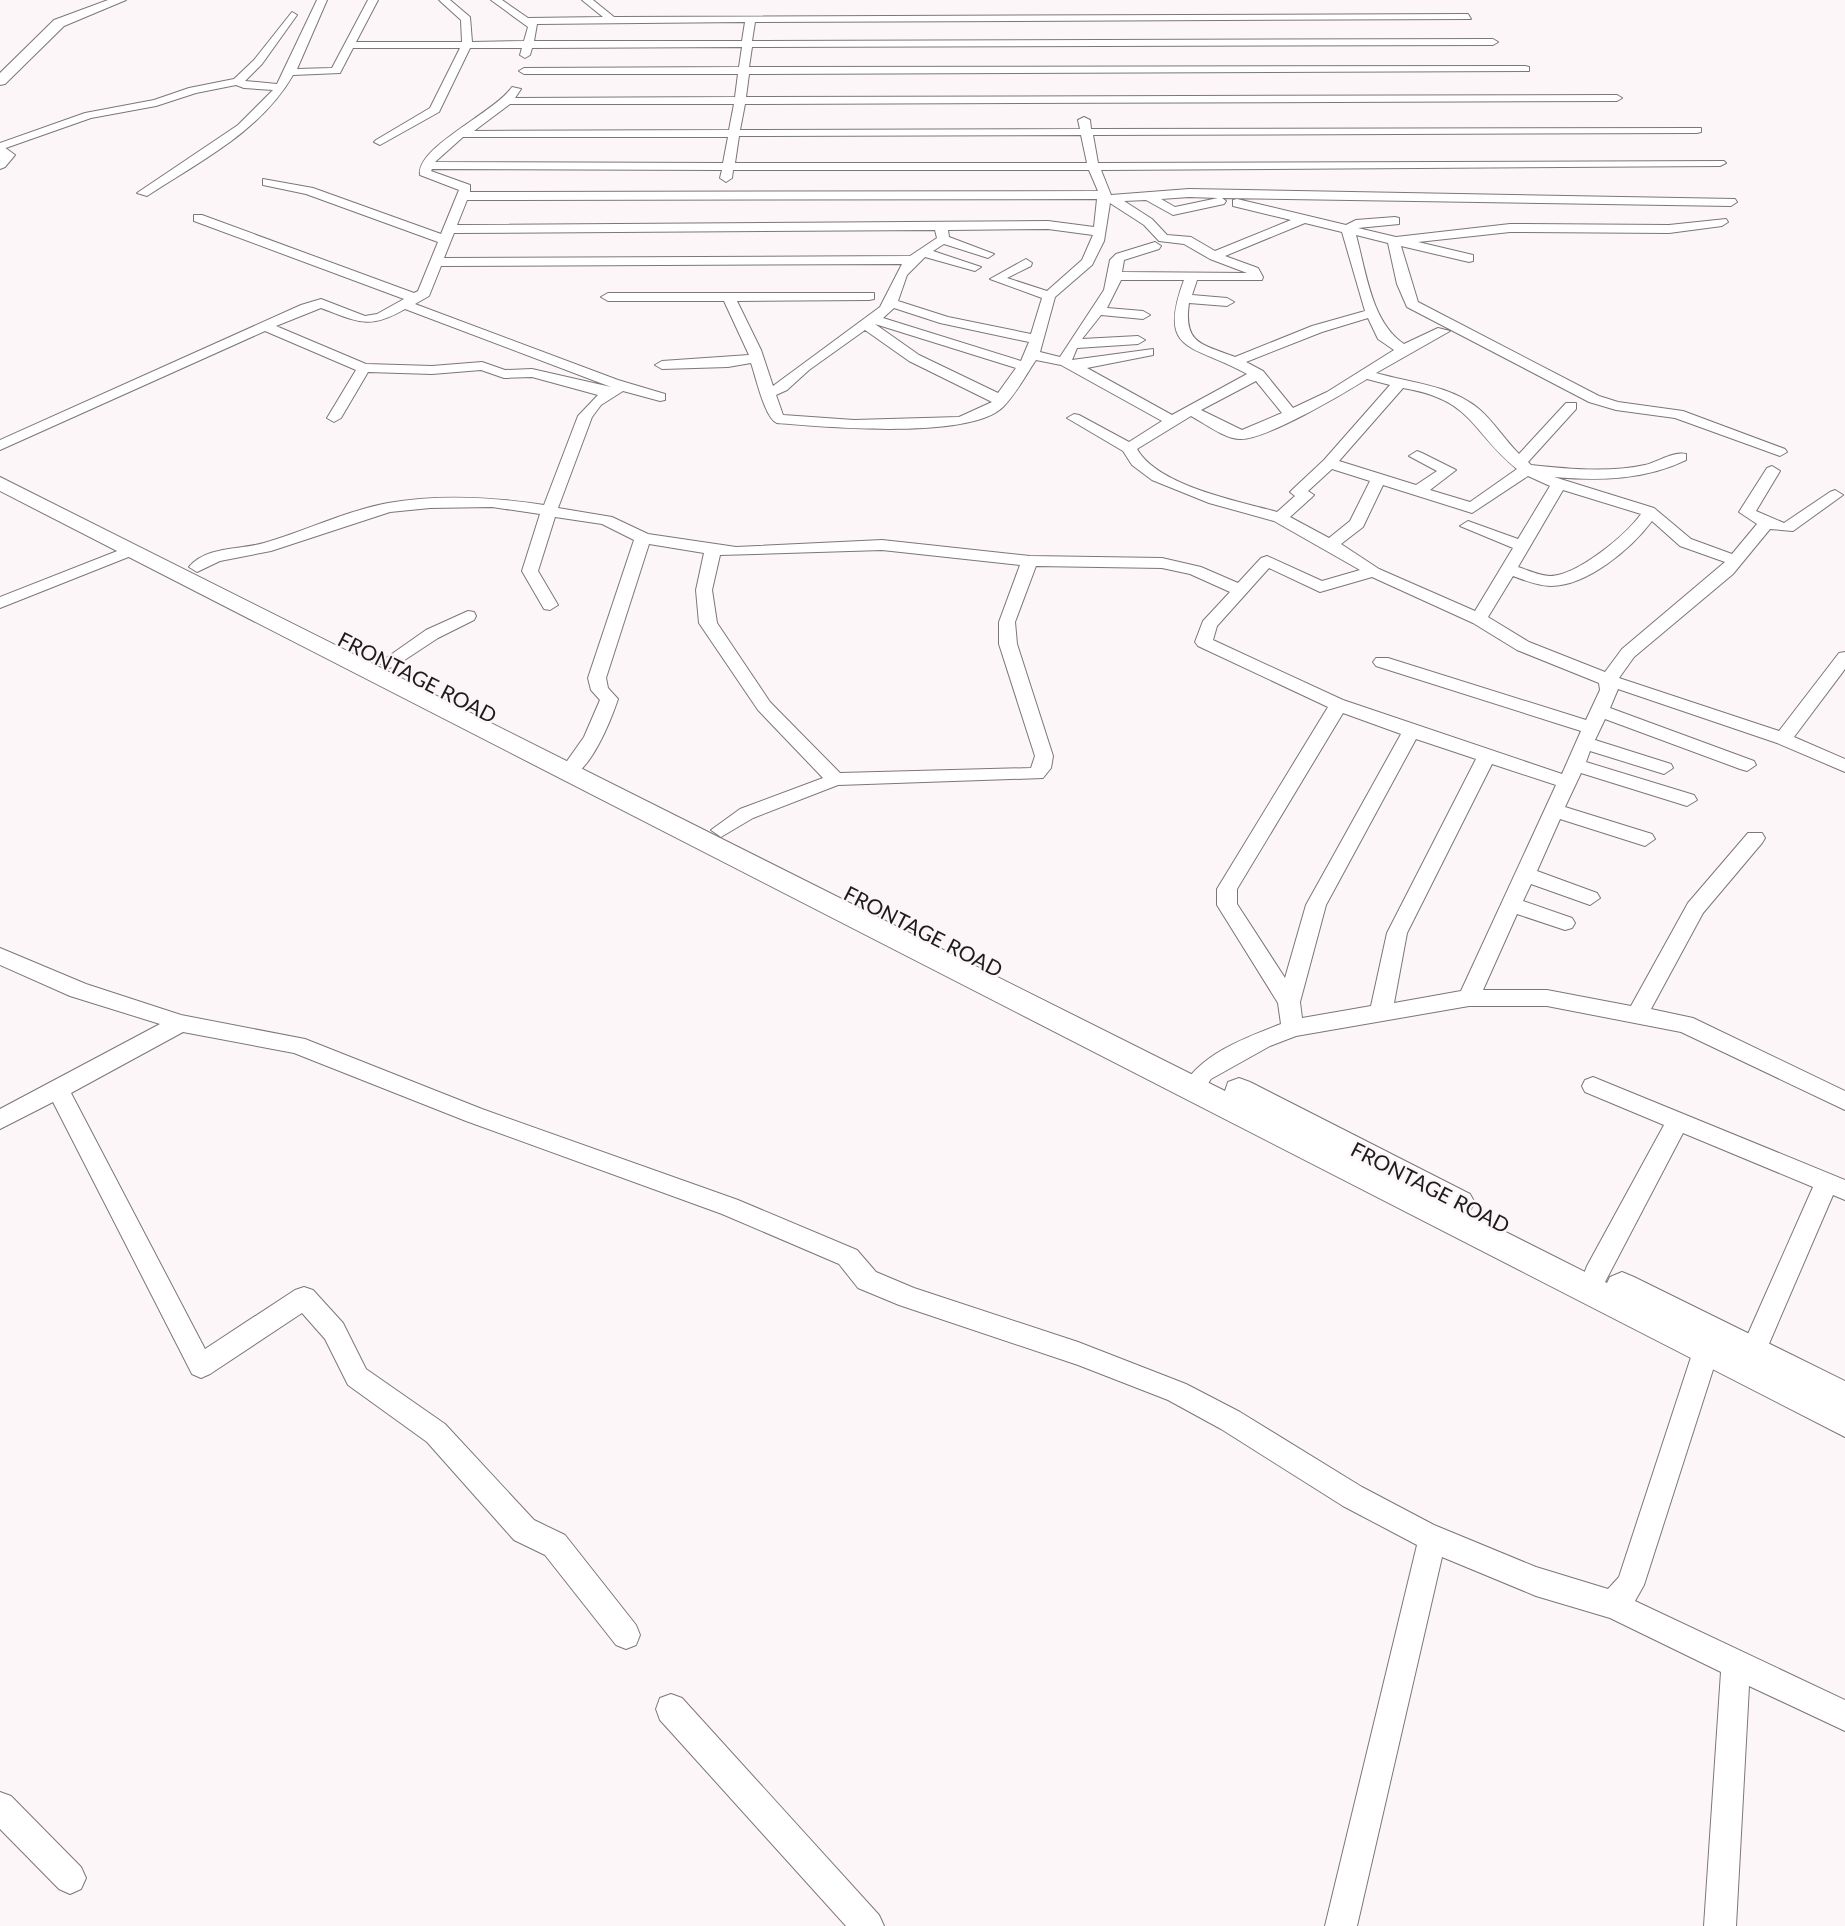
<svg xmlns="http://www.w3.org/2000/svg" width="1845" height="1926" font-family="Lato,sans-serif">
<style>
.lines{fill:none;stroke-linecap:round;stroke-linejoin:round}
.minor-casing{stroke:#7c7678;stroke-width:2}
.major-casing{stroke:#7c7678;stroke-width:2}
.minor{fill:#fff;fill-rule:evenodd}
.major{fill:#fff;fill-rule:evenodd}
.labels{text-anchor:middle;stroke-width:5;stroke-linejoin:round;paint-order:stroke}
.street-label{font-size:21px;fill:#1d1b1b;stroke:#fdf6f8}
</style>
<rect width="100%" height="100%" fill="#fdf6f8"/>
<g class="lines">
<g class="minor-casing">
<g id="minor">
<path d="M317 0H327L297 69 332 68 368 0H378L356 42H462L461 20 439 0H450L470 17 472 42 524 41 528 27 491 0H502L528 18 603 17 582 0H593L614 17 1468 14 1471 19 755 22 752 41 1493 39 1498 42 1493 45 752 47 749 67 1525 66 1529 67V71L749 74 746 97 1617 95 1622 98 1617 101 745 104 740 130 1080 129 1078 120 1084 117 1090 120 1091 129 1701 128V132L1697 133 1093 135 1098 163 1724 161 1726 163 1720 166 1101 170 1111 195 1189 189 1735 199 1737 202 1731 206 1222 198 1226 201 1224 204 1173 215 1146 200 1124 201 1152 219 1167 235 1191 237 1215 251 1291 220 1233 206V200L1237 199 1346 225 1356 220 1395 217 1399 218V224L1358 228 1396 237 1510 224 1669 225 1726 219 1728 222 1722 226 1669 233 1510 232 1418 242 1473 255V261L1469 262 1401 246 1418 302 1599 396 1618 402 1683 411 1785 449 1787 452 1780 456 1675 418 1616 410 1589 402 1407 307 1397 284 1388 243 1356 235C1366 271 1371 322 1404 344L1438 328 1450 331 1376 373C1411 383 1450 385 1479 409 1494 422 1505 440 1519 454L1566 403H1576V409L1528 462 1531 465C1569 469 1608 473 1645 465 1658 462 1673 451 1686 454V460C1645 480 1599 481 1554 477L1654 508 1691 539 1732 554 1757 524 1739 512 1767 468 1772 466 1780 471 1756 511 1784 523 1830 492 1835 490 1843 495 1793 531 1770 529 1733 574 1634 657 1619 678 1779 731 1839 653 1845 652V669L1794 737 1845 759V772L1777 743 1618 689 1610 708 1754 761 1756 765 1747 771 1740 769 1605 719 1595 740 1671 764 1673 768 1664 774 1590 751 1586 762 1694 795 1697 800 1687 806 1581 773 1565 807 1652 834 1655 839 1645 846 1560 819 1537 871 1597 893 1600 898 1590 905 1531 884 1523 901 1572 918 1575 923 1572 928 1565 930 1517 914 1483 990H1547L1631 1006 1688 903 1748 833H1762L1765 838 1762 843 1703 913 1651 1009 1693 1018 1845 1091V1110L1681 1032 1547 1006H1469L1296 1036 1270 1046 1211 1079 1201 1094 1193 1097 1185 1094 1182 1088C1200 1054 1247 1037 1281 1024L1278 1003 1217 905V889L1328 707 1198 646 1195 642 1203 621 1230 592 1190 574 1162 568 1036 566 1015 622 1017 644 1053 756 1051 768 1043 778 838 785 753 818 721 837 711 830 740 809 823 778 758 710 699 623 696 590 704 553 649 544 606 678 608 688 618 699C611 720 591 771 569 777L560 771 584 737 600 700 591 690 588 678 634 540 602 524 555 517 538 571 558 605 550 610 544 609 522 571 540 514 492 507 430 508 390 512 271 551 220 561 197 572 189 567C206 546 240 550 264 543 305 531 346 511 388 503 440 494 492 497 544 505L578 416 598 395 532 377 504 378 481 370 432 374 368 372 341 418 334 422 327 418 356 370 265 331 0 450V440L301 305 321 299 365 316 377 314 404 299 194 221V215H202L414 293 418 291 438 242 306 194 263 185V179L313 188 441 234 459 190 420 175C416 147 494 113 512 87L521 89 515 98 735 97 738 74H524L519 71 524 68 739 67 742 47 532 48 530 55 525 58 520 55 522 48H470L439 112 380 145 374 142 376 140 430 108 460 48H353L340 73 293 75C260 132 200 161 147 196L137 193 238 125 273 90 244 88 236 85 196 93 156 106 91 118 0 150V143L85 113 154 100 189 88 234 79 254 60 292 12 297 15 262 64 245 81 277 84ZM745 22 742 41H534L537 24ZM510 104H734L729 130 474 131ZM1081 135 1087 163H735L739 136ZM463 137H728L723 163 435 162ZM432 169 722 170 720 178 726 182 732 178 733 170H1089L1098 191 470 192V185L431 171ZM1189 197 1218 198 1175 207 1161 199ZM1097 199 1094 227 1048 221 457 225 467 200ZM1110 203 1144 225 1159 241 1184 244 1210 259 1247 273 1122 272 1124 260 1159 249 1161 246 1155 242 1116 254 1110 260 1104 290 1060 357 1040 352 1055 297 1092 265 1104 241ZM1305 223 1342 232 1365 311 1312 326 1235 357C1202 344 1183 344 1189 303L1227 306 1234 302 1227 298 1192 295 1197 280H1262L1263 277 1258 268 1225 256ZM1048 229 1093 235 1082 260 1047 291 1007 278 1031 266 1032 263 1026 259 990 279 1042 298 1031 334 948 317 898 301 907 275 925 257 975 271 981 267 933 251 944 244 988 258 994 254 949 237 948 230ZM935 230 937 238 910 256 444 258 454 233ZM902 264 880 307 773 386 761 350 737 301 869 300 874 299V293H608L601 297 608 301H724L749 355 662 361 655 365 662 369 728 367 751 363C756 377 765 419 777 423 825 427 969 440 1003 407 1016 394 1027 373 1036 360L1061 365 1162 421 1129 442 1079 415 1074 414 1067 418 1123 451 1132 465 1152 480 1209 503 1274 521 1360 570 1322 581 1267 556 1261 558 1238 583 1201 567 1162 558 1030 556 882 540 736 547 648 534 612 517 558 508 592 417 601 405 623 391 660 401 665 400V394L618 380 415 304 429 296 441 266ZM1121 280H1184C1156 355 1195 344 1247 374L1172 415 1087 368 1153 355V349L1072 360 1077 348 1138 344 1145 340 1138 336 1082 339 1101 315 1143 319 1150 315 1143 311 1107 308ZM321 308C358 322 369 330 405 309L611 387 532 369 505 370 482 362 432 366 366 364 276 326ZM894 308 940 323 1029 342 1021 361 883 318ZM1368 318 1378 339 1394 350 1327 392 1293 408 1263 371 1246 362 1322 332ZM875 324 1016 368 998 393 919 355ZM865 330 909 361 992 402 959 417 854 420 783 415 776 395 787 390 809 370ZM1367 379 1390 385 1324 460 1293 489 1290 492 1295 496 1277 512C1238 501 1158 486 1137 449L1191 416C1204 423 1225 439 1240 439 1265 440 1343 394 1367 379ZM1256 381 1282 413 1242 430 1201 410ZM1403 388C1474 400 1470 431 1517 469L1470 502 1430 490 1456 470 1422 453 1417 451 1409 456 1437 471 1416 485 1339 461ZM1332 469 1370 481 1350 521 1329 538 1290 517 1311 498 1314 495 1308 491ZM1528 476 1550 486 1518 539 1468 521 1460 526 1513 548 1475 611 1379 569 1341 544 1363 527 1383 485 1472 513ZM1563 490 1641 514C1626 535 1577 576 1550 576 1540 576 1528 570 1518 567ZM1652 521 1680 546 1725 562 1622 649 1605 672 1529 642 1488 617 1513 576C1524 580 1538 586 1551 586 1587 586 1631 549 1652 521ZM882 550 1020 565 999 622V644L1035 756 1031 768 840 773 770 702 717 623 712 590 720 555ZM1269 568 1320 592 1372 577 1473 623 1517 650 1599 683 1600 690 1586 720 1388 658H1376L1373 662 1376 666 1581 731 1562 774 1343 700 1213 640 1217 626ZM1343 713 1401 734 1306 905 1285 978 1237 904V889ZM1416 739 1476 759 1387 933 1371 1006 1302 1018 1300 1002 1326 905ZM1492 764 1556 785 1461 991 1394 1003 1407 933Z"/>
<path d="M130 546 136 548V554L0 608V597Z"/>
<path d="M468 611 474 612 476 616 474 620 438 638 394 667 388 668 379 663 426 630Z"/>
<path d="M0 948 86 984 181 1015 305 1039 482 1109 738 1200 857 1250 876 1272 914 1288 1078 1342 1186 1384 1240 1412 1362 1487 1434 1525 1536 1567 1608 1589 1619 1577 1693 1351 1697 1343 1706 1339 1715 1343 1719 1351 1644 1585 1635 1601 1845 1700V1731L1749 1686 1736 1926H1704L1721 1672 1610 1618 1536 1596 1442 1557 1357 1926H1325L1417 1545 1343 1506 1221 1429 1168 1400 1078 1365 899 1305 858 1288 839 1264 722 1214 466 1121 294 1053 183 1032 71 1093 205 1349 295 1290 304 1287 313 1290 343 1323 366 1369 445 1424 534 1520 565 1535 636 1625 640 1635 636 1645 626 1649 616 1645 545 1555 514 1540 427 1442 348 1385 325 1339 302 1313 210 1374 201 1378 192 1374 53 1102 0 1129V1109L160 1024 70 996 0 965Z"/>
<path d="M1593 1077 1845 1180V1200L1833 1195 1762 1360 1753 1364 1744 1360 1740 1352 1813 1187 1683 1133 1605 1282 1596 1285 1587 1282 1584 1274 1587 1266 1664 1125 1585 1092 1582 1086 1585 1080Z"/>
<path d="M671 1694 682 1698 879 1915 884 1926H846L660 1720 656 1709 660 1698Z"/>
<path d="M0 1792 11 1796 81 1867 86 1878 81 1889 70 1894 59 1889 0 1829Z"/>
</g>
</g>
<g class="major-casing">
<g id="major">
<path d="M108 0H126L64 26 5 84 0 85V73L54 20Z"/>
<path d="M0 144 15 155 5 167 0 169Z"/>
<path d="M0 477 1225 1091 1228 1082 1239 1078 1250 1082 1470 1194 1475 1203 1468 1213 1607 1283 1610 1277 1622 1272 1634 1277 1845 1381V1437L0 491Z"/>
</g>
</g>
<use href="#minor" class="minor"/>
<use href="#major" class="major"/>
</g>
<g class="labels">
<g class="street-label">
<text transform="translate(417 678) rotate(27)" y="7">FRONTAGE ROAD</text>
<text transform="translate(923 932) rotate(27)" y="7">FRONTAGE ROAD</text>
<text transform="translate(1430 1188) rotate(27)" y="7">FRONTAGE ROAD</text>
</g>
</g>
</svg>
